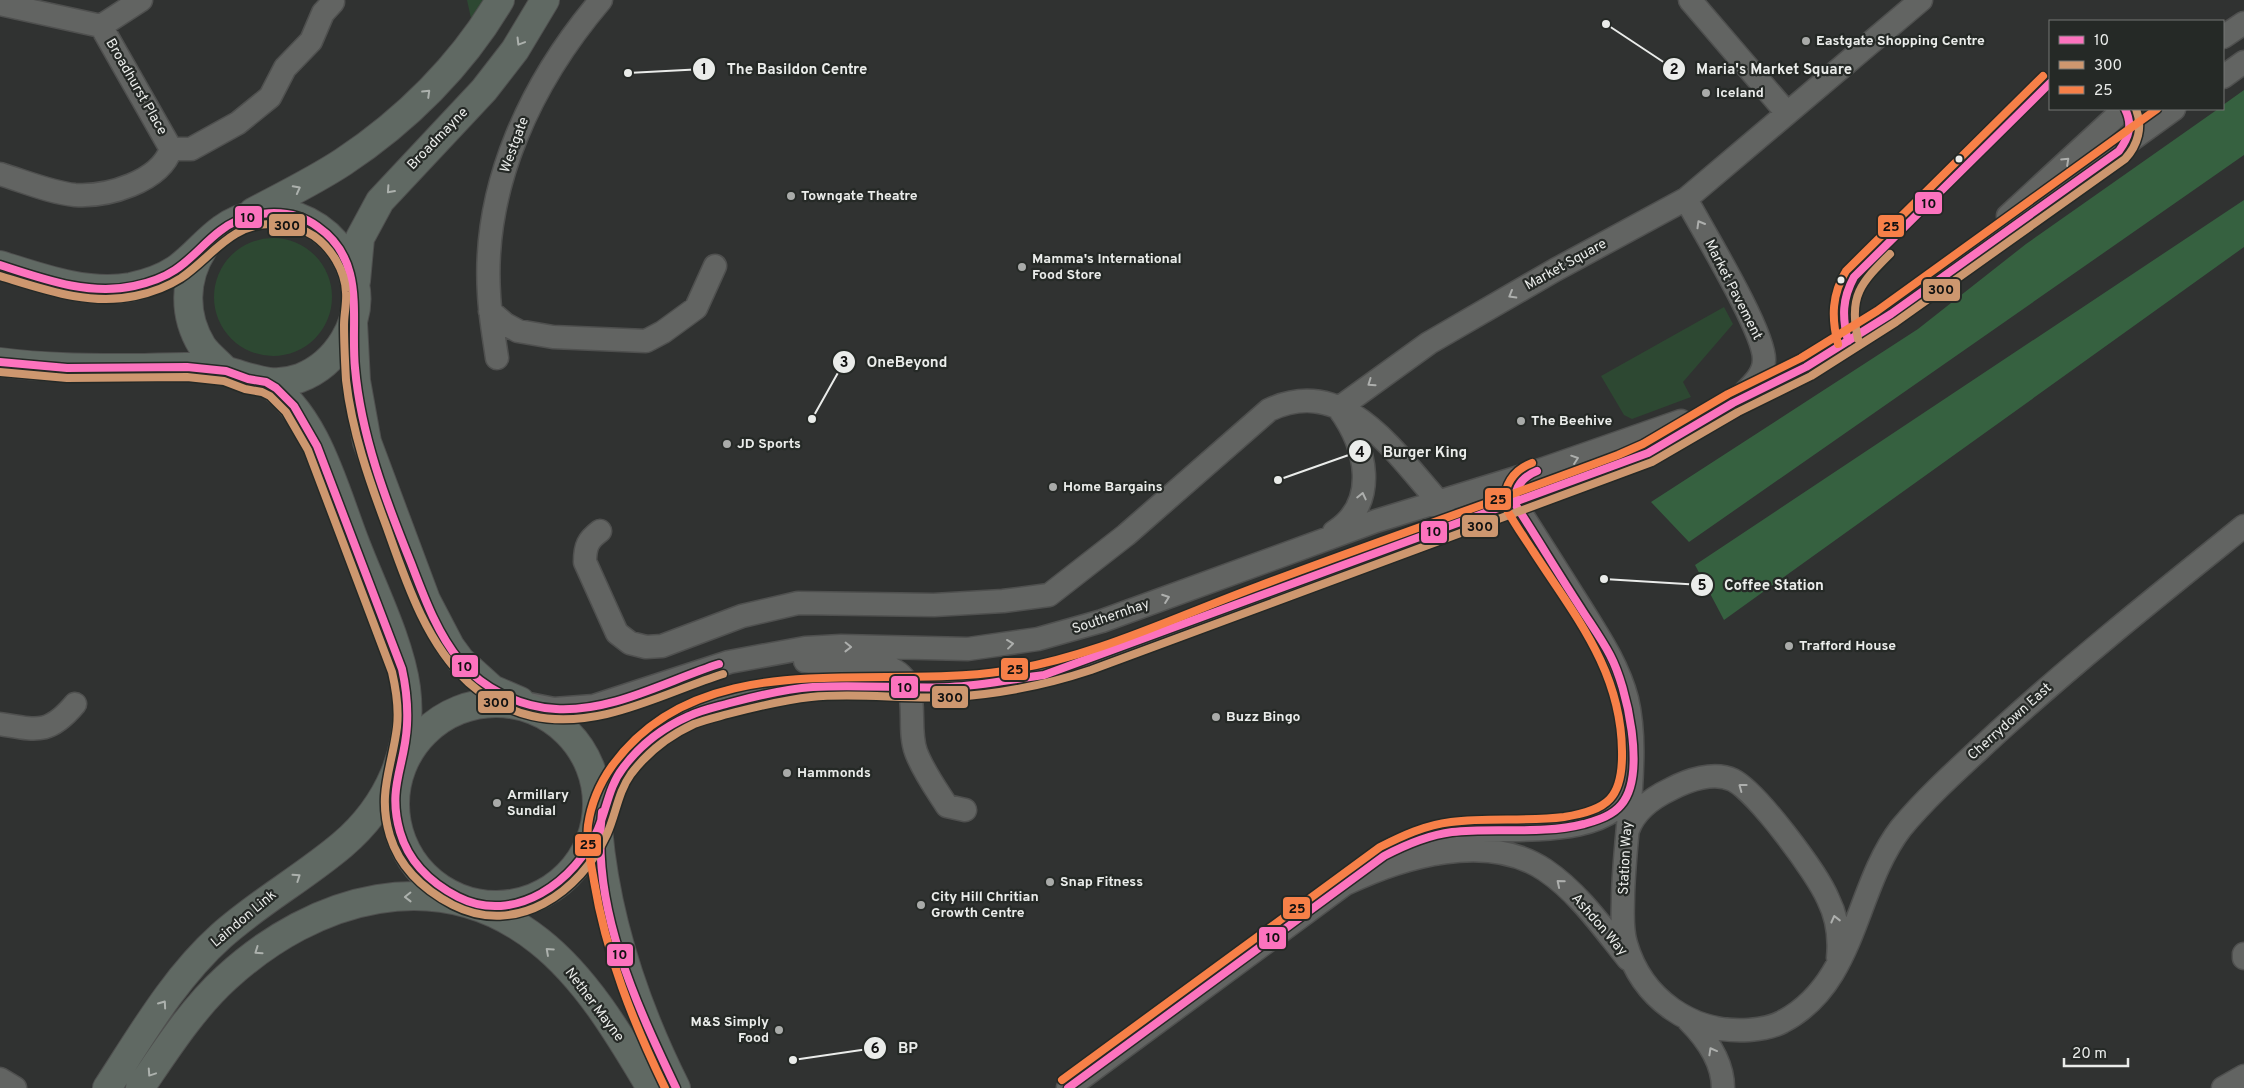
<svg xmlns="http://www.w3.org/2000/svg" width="2244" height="1088" viewBox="0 0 2244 1088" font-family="Overpass,sans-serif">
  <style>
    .green { fill: #2d4832 }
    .forest { fill: #366140 }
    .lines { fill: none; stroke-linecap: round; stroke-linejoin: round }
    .minor-casing { stroke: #4f504f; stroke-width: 25 }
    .major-casing { stroke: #4f504f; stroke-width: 30 }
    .minor { stroke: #626462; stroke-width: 22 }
    .major { stroke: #606963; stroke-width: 28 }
    .bus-1-casing { stroke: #252926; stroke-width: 11 }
    .bus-2-casing { stroke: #252926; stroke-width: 11 }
    .bus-3-casing { stroke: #252926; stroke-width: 11 }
    .bus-1 { stroke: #fc73be; stroke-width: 8 }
    .bus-2 { stroke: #cd976f; stroke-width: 8 }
    .bus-3 { stroke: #f78048; stroke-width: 8 }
    .oneway { stroke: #acb1ad }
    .oneway2 { stroke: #adafad }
    .poi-dot { fill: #a9aba9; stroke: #252926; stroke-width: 2 }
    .bus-dot { fill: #eaecea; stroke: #252926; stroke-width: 2 }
    .labels { text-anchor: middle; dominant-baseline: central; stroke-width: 4.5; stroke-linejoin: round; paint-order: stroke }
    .poi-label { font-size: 14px; font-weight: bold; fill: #eaecea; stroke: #252926; text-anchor: start }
    .street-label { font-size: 14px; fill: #eaecea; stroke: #252926 }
    .leader { fill: none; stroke: #eaecea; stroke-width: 2 }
    .callout-dot { fill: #eaecea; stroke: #252926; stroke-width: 2 }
    .mark-label { font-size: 15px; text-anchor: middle; font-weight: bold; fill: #111 }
    .callout-label { font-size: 15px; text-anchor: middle; font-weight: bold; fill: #eaecea; stroke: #252926; stroke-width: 4.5; stroke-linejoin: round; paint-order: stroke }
    .line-badge { stroke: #252926; stroke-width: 2 }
    .pale-badge-label { font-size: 14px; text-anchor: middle; font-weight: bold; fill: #111 }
  </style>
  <rect width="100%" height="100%" fill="#303231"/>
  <path class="green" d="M467,0H490L473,27Z
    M214 297a59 59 0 1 1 118 0a59 59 0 1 1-118 0Z
    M1724,307L1733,324L1683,382L1691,397L1632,419L1624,415L1601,376Z"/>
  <path class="forest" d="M2244,90V155L1689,542L1651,502L1918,329L2026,244L2218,109H2223V105Z
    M2244,200V247L1724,620L1695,565Z"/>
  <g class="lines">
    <defs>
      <path id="minor" d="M1690,0L1787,113
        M0,4L101,26L171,149
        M101,26L141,0
        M2223,37L2244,23
        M2223,77L2244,62
        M0,174C23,181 52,193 75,195C107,197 160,182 171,149H191L238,123L270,97L285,68L311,41L323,13L333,2
        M1686,199C1702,229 1765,332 1764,360C1764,375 1751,386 1742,395
        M2008,216L2124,109
        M490,311L505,324L518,331L553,337L646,341L663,332L696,308L715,266
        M497,358C494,337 490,316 489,294C482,185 532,81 601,0
        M1339,408L1429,343L1555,270L1686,199L1921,0
        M1504,495L1515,504C1537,538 1559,573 1581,608C1599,637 1618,665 1627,699C1632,720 1633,744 1632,767C1631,810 1624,853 1623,896C1623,911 1621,928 1626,944C1642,999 1692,1034 1749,1030C1760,1029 1773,1027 1782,1022C1857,983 1854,889 1901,828C1930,793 1965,763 1998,732C2077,660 2161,593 2244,526
        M600,531C588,540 585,546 585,562L617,633L630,643L646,647L662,646L742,616L798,603L934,605L1003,601L1049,595L1126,535L1269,410C1345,374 1394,452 1439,502L1444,513
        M1334,532C1380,503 1366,446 1339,409
        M805,661L887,667C925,680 905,722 916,752C923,771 936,789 947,806L965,810
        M529,704L554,709L594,706L729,662L805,648L841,646L968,649L1038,639L1102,621L1376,521L1529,474L1681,421
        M0,724C37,730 49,735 75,704
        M598,829L611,788L622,769L638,750L670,725L715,706L784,690L812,687H952L1044,675L1143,641L1648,453L1733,403L1806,367L1883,319L2174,109
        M1628,830C1635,810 1652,798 1671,789C1688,780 1714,771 1733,780C1757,792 1817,873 1828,899C1837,917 1840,938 1838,958
        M1389,853C1408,843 1428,836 1450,832C1497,825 1612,844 1630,788
        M2244,954V958
        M1688,1020C1706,1038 1723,1062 1723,1088
        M0,1079L15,1088
        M1068,1088L1345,884C1402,857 1487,831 1545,870C1579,893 1603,928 1628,959
        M2223,1088L2244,1076"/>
      <path id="major" d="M253,212C283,196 314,181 343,162C405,121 462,65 500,0
        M203,249C184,279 183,315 202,346C208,355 219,363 226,371
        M0,265C41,278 88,295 131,287C145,284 163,278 175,270C192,259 205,241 222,229C242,214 274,208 298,217C328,228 349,253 355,284C363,323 336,364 300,378C272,388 253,378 227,371C197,364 164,368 134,368C89,368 45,368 0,362
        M356,281L360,238L380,201L484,90L515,50L545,0
        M353,323L356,381L367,442L426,600L450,646L461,661L492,689L520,701
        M395 804a101 101 0 1 1 202 0a101 101 0 1 1-202 0Z
        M598,829C606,921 635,1006 676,1088
        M107,1088C141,1036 174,978 221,936C259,902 303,878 342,845C388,806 414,749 406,688C400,643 373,589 356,545C335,492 317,414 266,382
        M140,1088C166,1050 192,1009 226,978C314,897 438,861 539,941C587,979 620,1036 651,1088"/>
    </defs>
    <use href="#minor" class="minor-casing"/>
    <use href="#major" class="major-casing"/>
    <use href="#minor" class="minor"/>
    <use href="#major" class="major"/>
    <defs>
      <path id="bus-1" d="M0,265C43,279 89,296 134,286C148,283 163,278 175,270C192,259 204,243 220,231C247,210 290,206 318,227C367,261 350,318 355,368C361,436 386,501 411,563C424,597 437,633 460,661C483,689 520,707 556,709C613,712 666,681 719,664
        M1848,341C1842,317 1842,299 1854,277L2050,83
        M0,362L67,368L187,367L226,371L248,379L266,382L276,388L294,406L317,446L402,669C406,687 408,706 407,725C405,767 387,787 400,832C409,863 431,883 458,897C515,926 576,881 598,829C607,808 609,786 623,768C640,745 664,727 689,716C701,710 716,707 730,703C756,696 785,689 813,687C859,684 905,689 950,687C981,686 1013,679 1044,675L1648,453L1733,403L1806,367L1891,314L2119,151C2129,137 2133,125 2125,109
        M602,812C591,907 636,1004 676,1088
        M1068,1088L1384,856C1405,845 1428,835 1452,832C1495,827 1541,835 1584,824C1597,820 1612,816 1621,805C1647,775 1627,687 1610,655C1601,638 1590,623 1580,607C1558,573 1537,538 1515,504C1514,488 1522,477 1537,471"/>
      <path id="bus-2" d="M0,276C43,289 89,306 135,296C150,293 167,287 181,278C212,257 231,223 273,224C287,224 302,228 314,236C331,248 345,270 346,292C347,303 344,314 344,325C344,343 345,362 346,380C352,432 369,480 387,528C406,582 426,643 469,683C486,698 509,711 532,716C598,731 663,693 723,674
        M1858,339C1848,296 1861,283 1890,254
        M0,372L67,378L187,377L224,381L245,389L262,392L270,396L286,412L308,450L392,672C396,689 399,709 397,727C392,768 377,793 390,836C400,868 424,890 453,905C516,937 580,893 607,834C616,814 618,792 631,774C647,753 670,735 694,724C704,720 717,717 728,714C755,707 783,700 811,697C858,692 906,700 953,697C1000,694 1046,685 1091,670L1652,462L1738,412L1811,376L1896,322L2125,159C2138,145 2143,127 2136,109"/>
      <path id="bus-3" d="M1838,344C1831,317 1832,294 1846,271L2043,76
        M1062,1080L1380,847C1402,836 1425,825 1451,822C1488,817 1526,822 1564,817C1608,810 1623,798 1622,751C1621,670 1575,616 1533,551C1524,537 1513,522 1505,506C1503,486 1513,470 1532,463
        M665,1088C633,1022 606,954 594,881C591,863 586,843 588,825C591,804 600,783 612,766C701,642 876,691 1004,671C1092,658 1175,617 1259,586C1378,541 1499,500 1618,455L1643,444L1728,394L1801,358L1877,311L2157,109"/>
    </defs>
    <use href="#bus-1" class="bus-1-casing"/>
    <use href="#bus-2" class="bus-2-casing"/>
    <use href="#bus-3" class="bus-3-casing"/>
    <use href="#bus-1" class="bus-1"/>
    <use href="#bus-2" class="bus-2"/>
    <use href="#bus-3" class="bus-3"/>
  </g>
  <defs><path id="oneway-chevron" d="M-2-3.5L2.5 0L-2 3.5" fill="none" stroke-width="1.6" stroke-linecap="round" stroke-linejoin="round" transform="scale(1.25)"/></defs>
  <g class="oneway">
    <use href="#oneway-chevron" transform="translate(520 42) rotate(121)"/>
    <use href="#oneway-chevron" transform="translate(427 93) rotate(-44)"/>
    <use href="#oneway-chevron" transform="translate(297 189) rotate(-28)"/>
    <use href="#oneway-chevron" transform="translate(390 190) rotate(132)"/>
    <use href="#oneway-chevron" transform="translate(297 877) rotate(-34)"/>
    <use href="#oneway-chevron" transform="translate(408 897) rotate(179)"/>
    <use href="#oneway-chevron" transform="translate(258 951) rotate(145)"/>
    <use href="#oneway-chevron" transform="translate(549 951) rotate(-138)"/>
    <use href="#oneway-chevron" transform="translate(163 1004) rotate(-55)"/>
    <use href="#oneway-chevron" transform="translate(151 1073) rotate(124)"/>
  </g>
  <g class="oneway2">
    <use href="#oneway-chevron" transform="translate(2066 161) rotate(-43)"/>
    <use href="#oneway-chevron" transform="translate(1700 224) rotate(-120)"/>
    <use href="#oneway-chevron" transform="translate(1512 295) rotate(150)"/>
    <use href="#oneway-chevron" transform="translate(1371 383) rotate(145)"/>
    <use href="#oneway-chevron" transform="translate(1575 459) rotate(-19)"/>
    <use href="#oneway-chevron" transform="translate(1362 496) rotate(-77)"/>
    <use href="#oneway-chevron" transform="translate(1166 598) rotate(-20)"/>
    <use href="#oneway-chevron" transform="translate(1010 644) rotate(-7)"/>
    <use href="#oneway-chevron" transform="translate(848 647) rotate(1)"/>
    <use href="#oneway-chevron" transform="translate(1742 787) rotate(-143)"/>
    <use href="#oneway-chevron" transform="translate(1560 883) rotate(-140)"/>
    <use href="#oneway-chevron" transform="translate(1835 919) rotate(-104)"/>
    <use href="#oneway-chevron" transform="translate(1712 1051) rotate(-119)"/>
  </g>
  <g class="poi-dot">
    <circle cx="1806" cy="41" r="5"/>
    <circle cx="1706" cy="93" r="5"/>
    <circle cx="791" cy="196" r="5"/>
    <circle cx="1022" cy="267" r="5"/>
    <circle cx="1521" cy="421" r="5"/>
    <circle cx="727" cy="444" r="5"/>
    <circle cx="1053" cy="487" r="5"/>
    <circle cx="1789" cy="646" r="5"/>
    <circle cx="1216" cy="717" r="5"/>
    <circle cx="787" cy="773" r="5"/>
    <circle cx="497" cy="803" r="5"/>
    <circle cx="1050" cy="882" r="5"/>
    <circle cx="921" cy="905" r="5"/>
    <circle cx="779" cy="1030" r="5"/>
  </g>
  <g class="bus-dot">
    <circle cx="1959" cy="159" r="4.5"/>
    <circle cx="1841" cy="280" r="4.5"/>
  </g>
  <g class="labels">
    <g class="poi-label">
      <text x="1816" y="41">Eastgate Shopping Centre</text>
      <text x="1716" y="93">Iceland</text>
      <text x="801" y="196">Towngate Theatre</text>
      <text x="1032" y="259">Mamma's International<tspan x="1032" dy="16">Food Store</tspan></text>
      <text x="1531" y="421">The Beehive</text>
      <text x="737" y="444">JD Sports</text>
      <text x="1063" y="487">Home Bargains</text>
      <text x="1799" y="646">Trafford House</text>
      <text x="1226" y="717">Buzz Bingo</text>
      <text x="797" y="773">Hammonds</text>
      <text x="507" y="795">Armillary<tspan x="507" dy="16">Sundial</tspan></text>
      <text x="1060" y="882">Snap Fitness</text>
      <text x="931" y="897">City Hill Chritian<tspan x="931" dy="16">Growth Centre</tspan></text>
      <text x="769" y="1022" text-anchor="end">M&amp;S Simply<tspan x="769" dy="16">Food</tspan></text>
    </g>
    <g class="street-label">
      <text transform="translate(136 87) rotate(60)">Broadhurst Place</text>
      <text transform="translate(438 139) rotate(-46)">Broadmayne</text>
      <text transform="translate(515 145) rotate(-70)">Westgate</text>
      <text transform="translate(1566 265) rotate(-29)">Market Square</text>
      <text transform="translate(1733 290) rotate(63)">Market Pavement</text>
      <text transform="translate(1111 617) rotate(-19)">Southernhay</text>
      <text transform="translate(2010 722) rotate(-42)">Cherrydown East</text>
      <text transform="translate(1626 858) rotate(-87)">Station Way</text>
      <text transform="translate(244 919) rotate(-40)">Laindon Link</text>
      <text transform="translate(1599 925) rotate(49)">Ashdon Way</text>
      <text transform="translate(594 1005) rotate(53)">Nether Mayne</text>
    </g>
  </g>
  <path class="leader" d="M628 73L704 69M1606 24L1674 69M812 419L844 362M1278 480L1360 451M1604 579L1702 585M793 1060L875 1048"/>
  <g class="callout-dot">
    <circle cx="628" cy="73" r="5"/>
    <circle cx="1606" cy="24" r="5"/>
    <circle cx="812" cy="419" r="5"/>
    <circle cx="1278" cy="480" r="5"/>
    <circle cx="1604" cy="579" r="5"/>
    <circle cx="793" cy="1060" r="5"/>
    <circle cx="704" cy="69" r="12"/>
    <circle cx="1674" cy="69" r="12"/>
    <circle cx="844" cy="362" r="12"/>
    <circle cx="1360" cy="451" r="12"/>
    <circle cx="1702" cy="585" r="12"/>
    <circle cx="875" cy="1048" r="12"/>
  </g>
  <g class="mark-label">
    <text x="704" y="74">1</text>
    <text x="1674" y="74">2</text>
    <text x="844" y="367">3</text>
    <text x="1360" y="457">4</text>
    <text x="1702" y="590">5</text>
    <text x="875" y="1053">6</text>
  </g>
  <g class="callout-label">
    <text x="797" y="74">The Basildon Centre</text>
    <text x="1774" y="74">Maria's Market Square</text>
    <text x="907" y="367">OneBeyond</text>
    <text x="1425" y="457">Burger King</text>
    <text x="1774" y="590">Coffee Station</text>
    <text x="908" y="1053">BP</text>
  </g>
  <g class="line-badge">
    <rect x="1914" y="191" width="29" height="24" rx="5" fill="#fc73be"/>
    <rect x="234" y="205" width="29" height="24" rx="5" fill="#fc73be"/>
    <rect x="268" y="213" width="38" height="24" rx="5" fill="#cd976f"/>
    <rect x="1877" y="214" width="28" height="24" rx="5" fill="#f78048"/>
    <rect x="1922" y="278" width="39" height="24" rx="5" fill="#cd976f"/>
    <rect x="1484" y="487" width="28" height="24" rx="5" fill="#f78048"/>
    <rect x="1461" y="514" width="38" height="24" rx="5" fill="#cd976f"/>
    <rect x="1420" y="520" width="28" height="24" rx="5" fill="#fc73be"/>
    <rect x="451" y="654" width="28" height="24" rx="5" fill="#fc73be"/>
    <rect x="1000" y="657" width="29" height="24" rx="5" fill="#f78048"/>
    <rect x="890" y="675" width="29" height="24" rx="5" fill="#fc73be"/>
    <rect x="931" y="685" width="38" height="24" rx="5" fill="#cd976f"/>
    <rect x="477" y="690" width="38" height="24" rx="5" fill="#cd976f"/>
    <rect x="574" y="833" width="28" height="24" rx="5" fill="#f78048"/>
    <rect x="1282" y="896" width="29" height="24" rx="5" fill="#f78048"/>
    <rect x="1258" y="926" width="29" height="24" rx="5" fill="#fc73be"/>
    <rect x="606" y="943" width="28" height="24" rx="5" fill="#fc73be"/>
  </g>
  <g class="pale-badge-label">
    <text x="1929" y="208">10</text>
    <text x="248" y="222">10</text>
    <text x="287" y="230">300</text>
    <text x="1891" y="231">25</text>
    <text x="1941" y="294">300</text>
    <text x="1498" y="504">25</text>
    <text x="1480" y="531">300</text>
    <text x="1434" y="536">10</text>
    <text x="465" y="671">10</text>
    <text x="1015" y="674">25</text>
    <text x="905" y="692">10</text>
    <text x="950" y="702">300</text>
    <text x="496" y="707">300</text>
    <text x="588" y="849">25</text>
    <text x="1297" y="913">25</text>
    <text x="1273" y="942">10</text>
    <text x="620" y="959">10</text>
  </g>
  <rect x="2049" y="20" width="175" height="90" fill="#252926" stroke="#747774"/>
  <rect x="2059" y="36" width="25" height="8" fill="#fc73be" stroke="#747774"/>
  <text x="2094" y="45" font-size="15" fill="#eaecea">10</text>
  <rect x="2059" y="61" width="25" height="8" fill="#cd976f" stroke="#747774"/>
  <text x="2094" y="70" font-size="15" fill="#eaecea">300</text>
  <rect x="2059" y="86" width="25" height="8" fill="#f78048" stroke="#747774"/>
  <text x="2094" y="95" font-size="15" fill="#eaecea">25</text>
  <path d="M2064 1058v8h64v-8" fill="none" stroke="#eaecea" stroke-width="2.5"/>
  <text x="2072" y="1058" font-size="15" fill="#eaecea" stroke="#252926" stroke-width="4" paint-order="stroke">20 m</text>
</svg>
